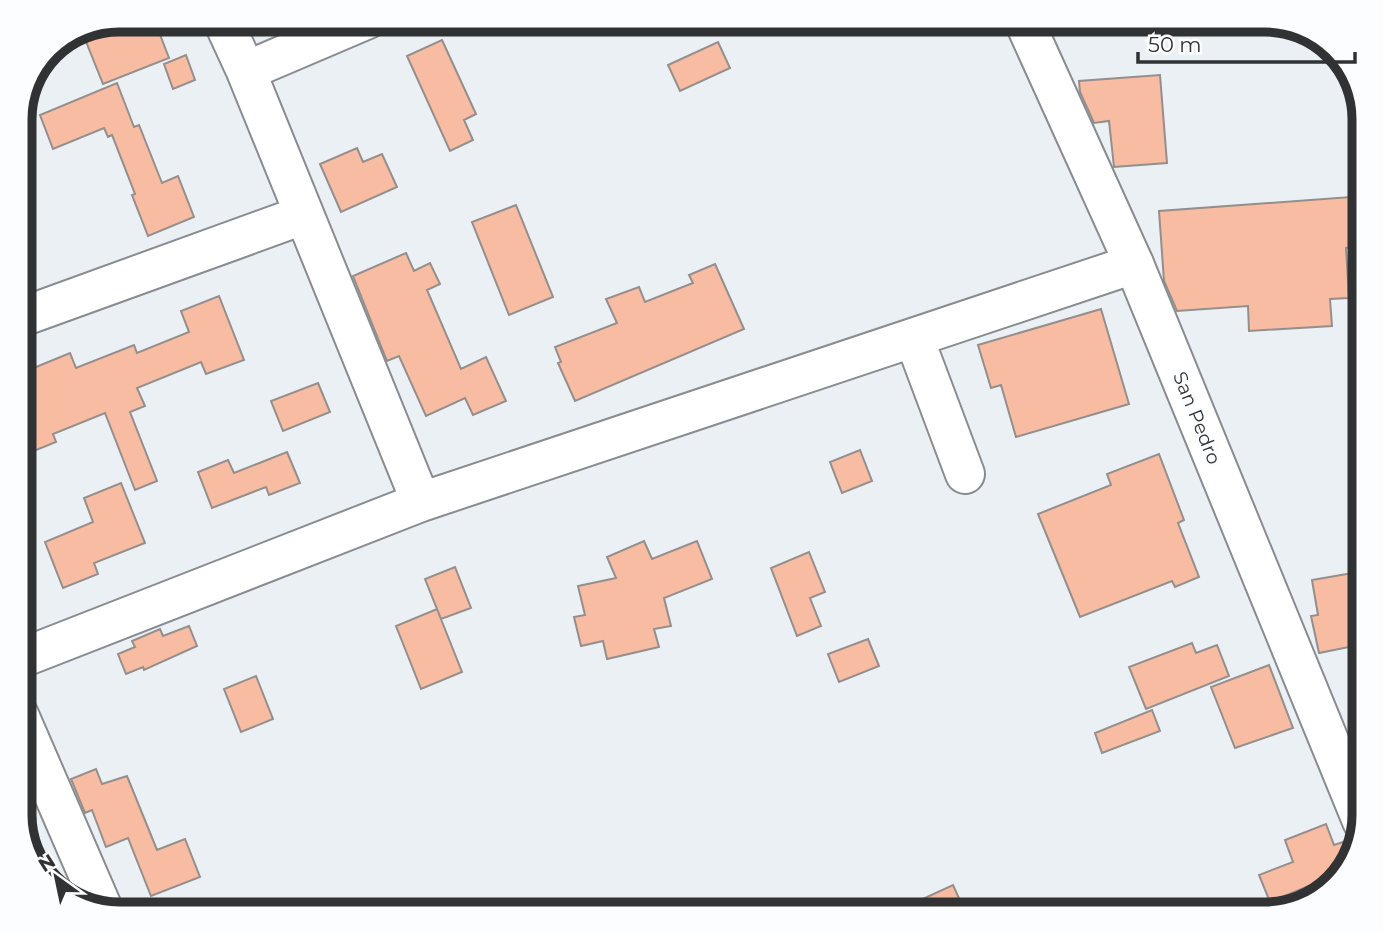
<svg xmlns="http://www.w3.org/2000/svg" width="1383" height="933" viewBox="0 0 1383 933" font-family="Montserrat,sans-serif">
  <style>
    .building { fill: #f8bca2; stroke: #948e8c; stroke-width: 2 }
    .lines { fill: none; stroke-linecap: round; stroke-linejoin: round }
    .minor-casing { stroke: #888c91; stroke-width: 42 }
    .major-casing { stroke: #888c91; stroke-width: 42 }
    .minor { stroke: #fff; stroke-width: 38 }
    .major { stroke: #fff; stroke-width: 38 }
    .labels { text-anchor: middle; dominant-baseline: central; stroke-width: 7; stroke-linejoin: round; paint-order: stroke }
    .street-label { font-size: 19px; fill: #303234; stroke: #fbfdff }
    .rim { fill: none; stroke: #303234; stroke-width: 9 }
  </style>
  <rect width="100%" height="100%" fill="#ebf0f5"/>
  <path class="building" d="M118,19H154L169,58L103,84L83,34Z
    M442,40L476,114L464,120L473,140L450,151L407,56Z
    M718,42L730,68L680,91L668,65Z
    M186,55L195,80L173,89L164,64Z
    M1160,75L1167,163L1114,167L1109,121L1094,123L1080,92L1079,81Z
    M117,83L134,127L139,125L162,183L178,176L194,217L148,236L132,195L135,194L112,135L108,137L104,128L53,149L40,115Z
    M357,148L363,162L382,154L397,187L341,212L320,164Z
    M1364,196V246L1346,248L1349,298L1330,299L1332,326L1249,331L1248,306L1177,311L1164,281L1159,211Z
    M516,205L553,297L509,315L472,222Z
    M406,253L414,271L430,263L440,284L427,290L461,369L486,357L506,401L473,415L465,398L426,416L399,356L387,361L353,276Z
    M715,264L744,329L575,401L558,363L561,362L555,347L617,323L606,299L639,287L645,302L693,283L689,275Z
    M219,296L244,360L206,374L201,362L137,388L145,406L130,412L157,481L135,490L105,413L53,434L56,442L19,457V374L70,353L76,368L134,345L137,353L189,332L181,311Z
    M1101,309L1129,404L1016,437L1001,385L991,388L978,345Z
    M318,383L330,412L283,431L271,401Z
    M860,450L872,481L842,493L830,462Z
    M287,452L300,483L269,495L266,487L212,508L198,472L228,460L234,473Z
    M1159,454L1184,520L1178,523L1199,577L1175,587L1172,581L1080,617L1038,514L1111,485L1107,474Z
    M121,483L145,543L94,563L98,574L63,588L45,542L93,522L84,498Z
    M644,541L652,559L697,541L712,579L664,598L671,626L654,629L659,647L607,659L603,641L581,646L574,617L585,615L578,586L616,578L607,557Z
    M809,552L825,592L810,598L821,626L797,636L771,568Z
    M455,567L471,608L441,619L425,579Z
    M1364,571V644L1319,653L1311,616L1318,615L1312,580Z
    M437,609L462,672L421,689L396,626Z
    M189,626L197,646L144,670L143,667L126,674L118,654L135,647L132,641L160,629L163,636Z
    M868,639L879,666L839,682L828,654Z
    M1192,643L1196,653L1217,645L1229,676L1146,709L1129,667Z
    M1269,665L1293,728L1235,748L1211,687Z
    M256,676L273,719L241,732L224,689Z
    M1152,710L1160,731L1102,753L1095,733Z
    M96,769L102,784L127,776L157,850L185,839L200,877L151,896L128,838L106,847L92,810L85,813L71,779Z
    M1326,824L1334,845L1343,842L1350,859L1347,870L1270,902L1259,875L1293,862L1285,840Z
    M953,885L966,914H890Z"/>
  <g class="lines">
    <defs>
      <path id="minor" d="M222,19L246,71L421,502
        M246,71L368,19
        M19,318L303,215
        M914,338L965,474
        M19,659L421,502L1134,264
        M19,715L103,909"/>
      <path id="major" d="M1023,19L1134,264L1362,821"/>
    </defs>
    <use href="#minor" class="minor-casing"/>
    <use href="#major" class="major-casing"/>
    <use href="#minor" class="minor"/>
    <use href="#major" class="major"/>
  </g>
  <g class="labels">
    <g class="street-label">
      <text transform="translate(1197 418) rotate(68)">San Pedro</text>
    </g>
  </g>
  <path d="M0 0H1383V933H0ZM119 32H1265A87 87 0 0 1 1352 119V815A87 87 0 0 1 1265 902H119A87 87 0 0 1 32 815V119A87 87 0 0 1 119 32Z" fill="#fbfdff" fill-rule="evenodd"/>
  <path class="rim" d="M119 32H1265A87 87 0 0 1 1352 119V815A87 87 0 0 1 1265 902H119A87 87 0 0 1 32 815V119A87 87 0 0 1 119 32Z"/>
  <g transform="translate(56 877) rotate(327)" stroke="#fbfdff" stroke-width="5" paint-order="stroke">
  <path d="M0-5L12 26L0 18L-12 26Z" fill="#303234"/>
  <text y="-10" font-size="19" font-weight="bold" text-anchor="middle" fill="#303234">N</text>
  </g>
  <path d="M1138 52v10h217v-10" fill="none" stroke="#303234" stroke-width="3.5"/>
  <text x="1148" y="52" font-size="21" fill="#303234" stroke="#fbfdff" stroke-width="5" paint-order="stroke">50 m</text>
</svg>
